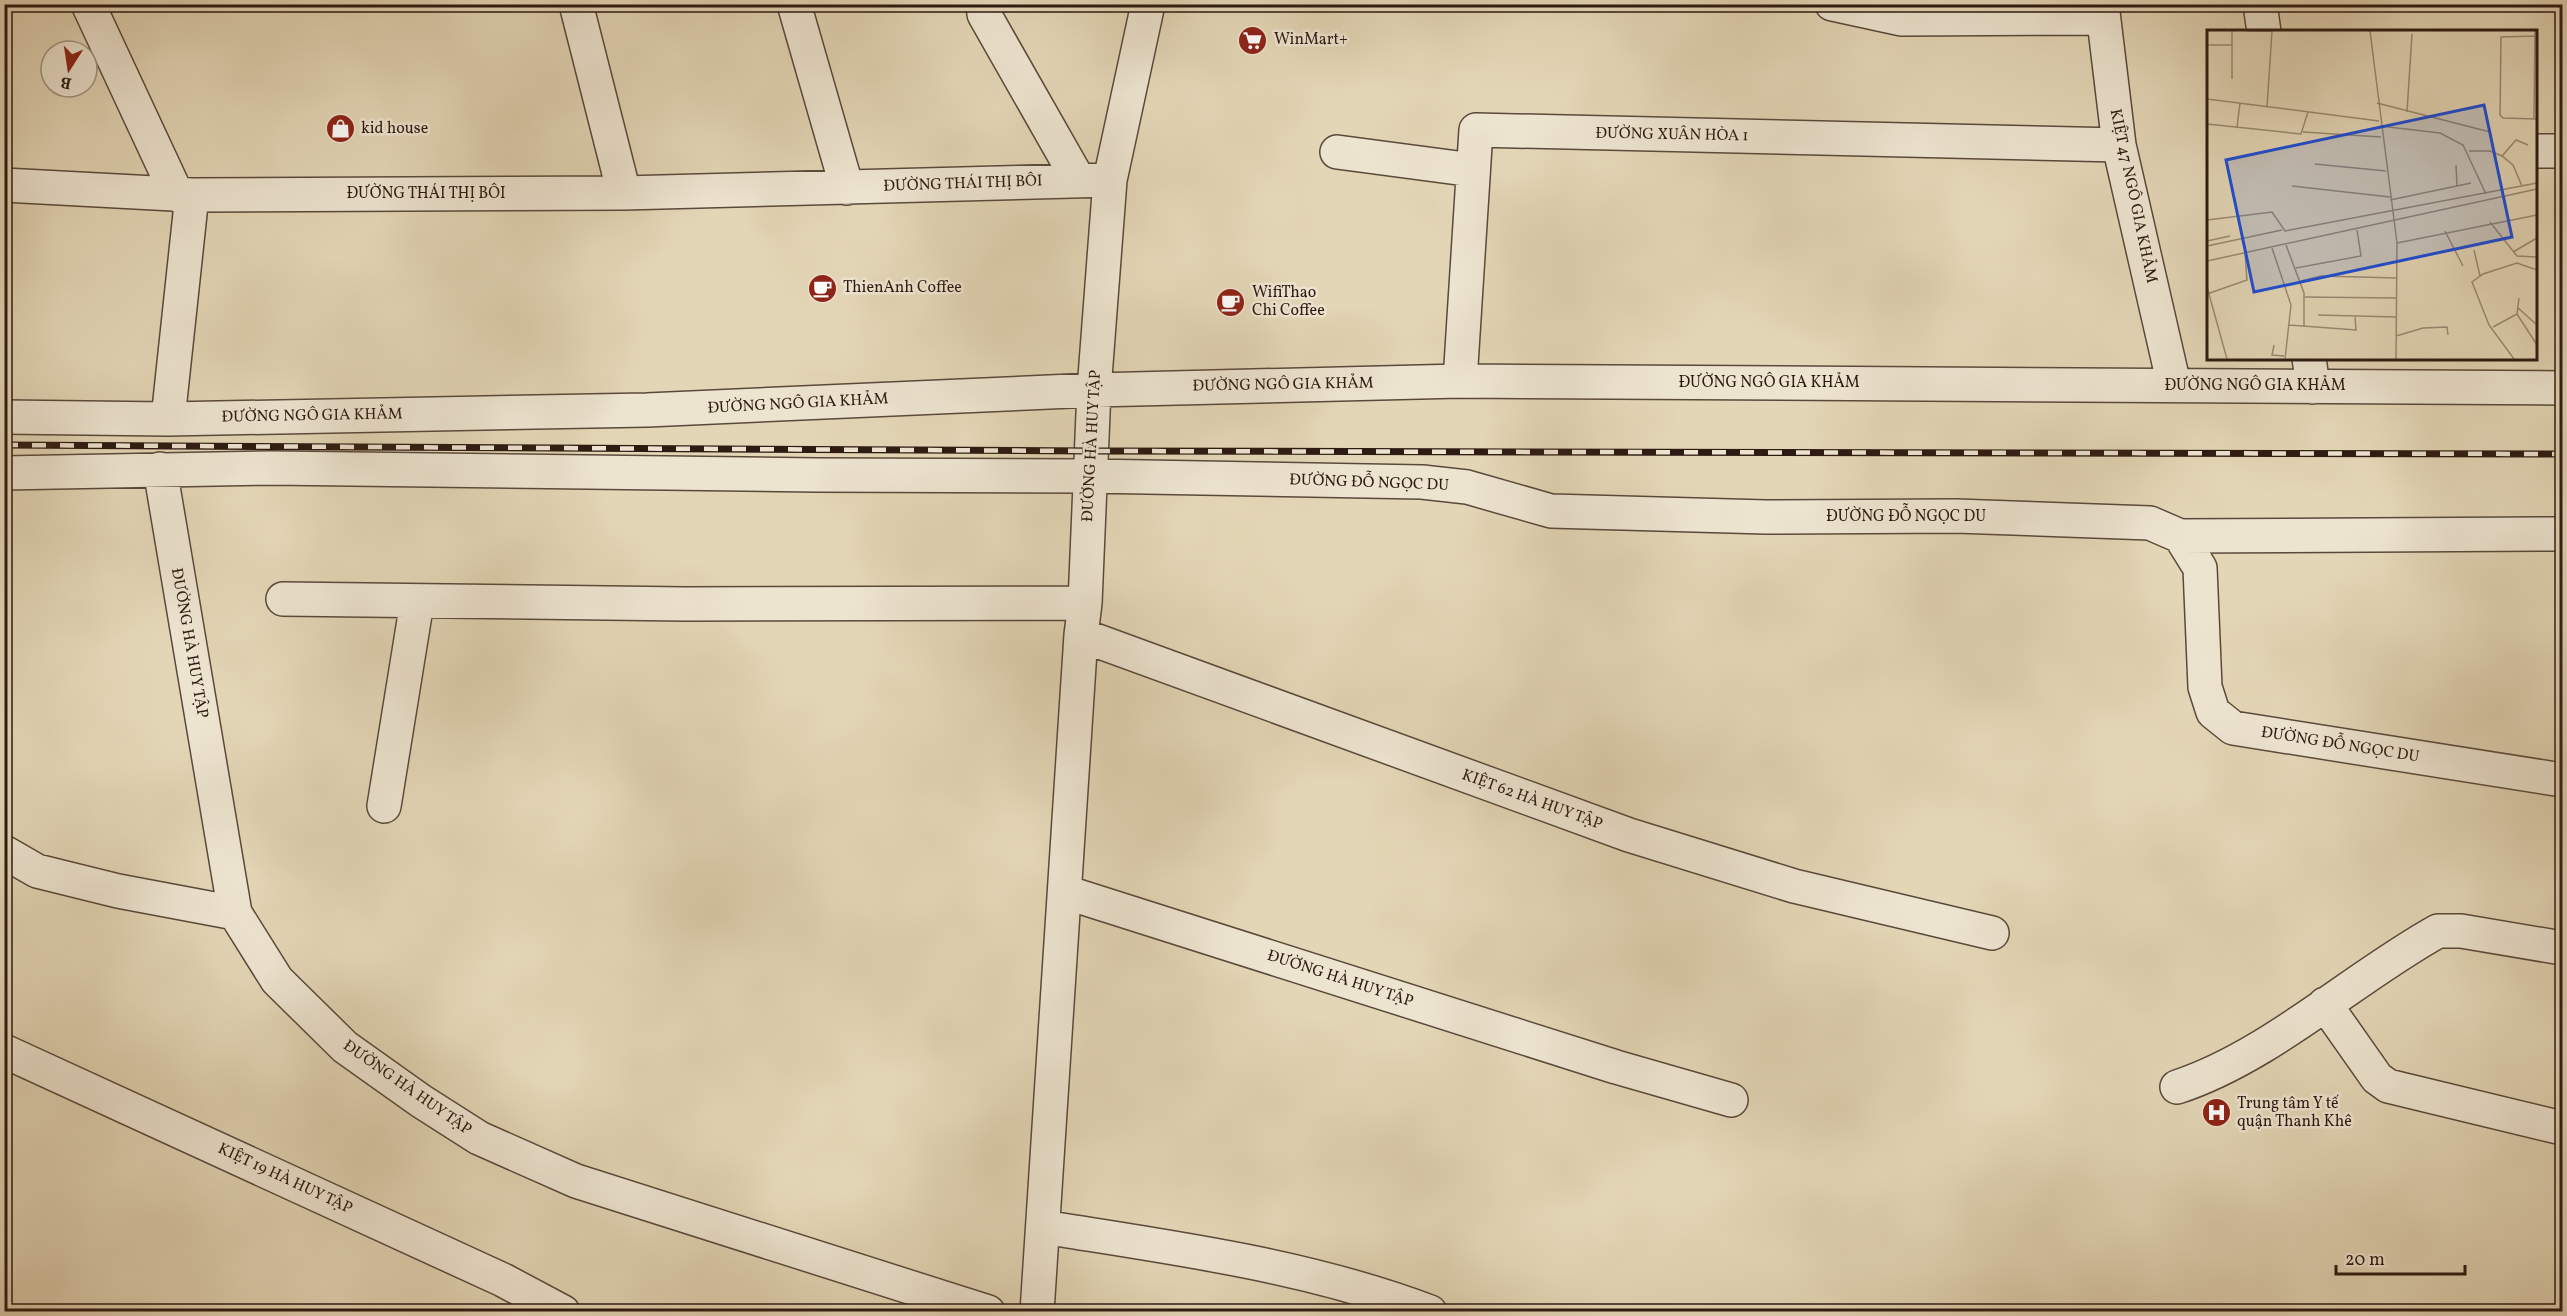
<svg xmlns="http://www.w3.org/2000/svg" width="2567" height="1316" viewBox="0 0 2567 1316" font-family="Vollkorn,serif">
  <style>
    .lines { fill: none; stroke-linecap: round; stroke-linejoin: round }
    .minor-casing { stroke: #5a493b; stroke-width: 36 }
    .minor { stroke: #ede4d0; stroke-width: 33 }
    .rail-casing { stroke: #2d1a12; stroke-width: 7 }
    .rail { stroke: #ede4d0; stroke-width: 4.5; stroke-dasharray: 14; stroke-linecap: butt }
    .labels { text-anchor: middle; dominant-baseline: central; stroke-width: 5; stroke-linejoin: round; paint-order: stroke }
    .poi-label { font-size: 16px; fill: #2d1a12; stroke: #ede4d0; text-anchor: start }
    .street-label { font-size: 16px; fill: #2d1a12; stroke: #ede4d0 }
    .inset-road { fill: none; stroke: #9a8b74; stroke-width: 1.5 }
    .view { fill: #1d4ed8; fill-opacity: 0.15; stroke: #1d4ed8; stroke-width: 3 }
    .inset-edge { fill: none; stroke: #2d1a12; stroke-width: 3 }
  </style>
  <rect width="100%" height="100%" fill="#e3d6b6"/>
  <filter id="stains"><feTurbulence type="fractalNoise" baseFrequency=".00333" numOctaves="4"/><feColorMatrix values="0 0 0 0 .2 0 0 0 0 .09 0 0 0 0 .02 0 0 0 .5 -.17"/></filter>
  <radialGradient id="worn" r=".72"><stop offset=".6" stop-color="#630" stop-opacity="0"/><stop offset="1" stop-color="#630" stop-opacity=".3"/></radialGradient>
  <g class="lines">
    <defs>
      <path id="minor" d="M88,4L177,195
        M576,4L624,193
        M794,4L847,188
        M983,4L984,14L1079,181
        M1832,4L1901,19L2103,18
        M2102,4L2119,145L2174,385
        M2260,4L2264,32
        M2536,151H2562
        M1337,152L1473,170
        M4,185L192,195L624,193L1110,180
        M2309,358L2313,387
        M1460,381L1476,130L2119,145
        M4,417L168,419L647,410L1094,390L1460,381L2562,388
        M168,419L192,195
        M160,469L235,913L277,980L345,1047L421,1101L479,1138L576,1181L988,1312
        M4,473L272,468L818,475L1090,476L1422,482L1467,487L1551,511L1766,517L1956,516L2150,523L2180,536L2200,568L2205,687L2213,712L2233,728L2562,780
        M2180,536L2562,534
        M283,599L685,604L1085,603
        M1081,635L1629,835L1794,886L1992,933
        M384,806L417,602
        M4,852L37,871L118,891L235,913
        M1065,892L1616,1067L1731,1100
        M2325,1004L2377,1078L2388,1086L2562,1128
        M4,1051L503,1280L563,1312
        M2177,1087C2269,1057 2353,978 2438,931H2461L2562,948
        M1043,1227C1174,1248 1306,1265 1430,1312
        M1037,1312L1081,635L1085,603L1094,390L1110,180L1148,4"/>
    </defs>
    <use href="#minor" class="minor-casing"/>
    <use href="#minor" class="minor"/>
    <defs>
      <path id="rail" d="M4,445L1091,451L2562,454"/>
    </defs>
    <use href="#rail" class="rail-casing"/>
    <use href="#rail" class="rail"/>
  </g>
  <defs>
    <symbol id="supermarket-disc" viewBox="-11 -11 22 22"><circle r="9.5" fill="#8f2418" stroke="#ede4d0"/><path d="M-6-5.5h2.5l.6 2H6L4.5 2H-2.5L-4.4-4H-6ZM-1.5 3.2a1.3 1.3 0 1 0 .1 0ZM3 3.2a1.3 1.3 0 1 0 .1 0Z" fill="#fff"/></symbol>
    <symbol id="shop-disc" viewBox="-11 -11 22 22"><circle r="9.5" fill="#8f2418" stroke="#ede4d0"/><path d="M-5-2.5h2.3a2.7 3.5 0 0 1 5.4 0H5L5.5 6h-11ZM-1.5-2.5h3a1.5 2.3 0 0 0-3 0Z" fill="#fff"/></symbol>
    <symbol id="cafe-disc" viewBox="-11 -11 22 22"><circle r="9.5" fill="#8f2418" stroke="#ede4d0"/><path d="M-5.5-4.5H6V0H3Q3 3.5 0 3.5H-2.5Q-5.5 3.5-5.5 0ZM3-3.2v2h1.7v-2ZM-6 4.5H4V6H-6Z" fill="#fff"/></symbol>
    <symbol id="hospital-disc" viewBox="-11 -11 22 22"><circle r="9.5" fill="#8f2418" stroke="#ede4d0"/><path d="M-5-5h3v3.5h4V-5h3V5h-3V1.5h-4V5h-3Z" fill="#fff"/></symbol>
  </defs>
  <g fill-rule="evenodd">
    <use href="#supermarket-disc" x="1236" y="24" width="33" height="33"/>
    <use href="#shop-disc" x="324" y="112" width="33" height="33"/>
    <use href="#cafe-disc" x="806" y="272" width="33" height="33"/>
    <use href="#cafe-disc" x="1214" y="286" width="33" height="33"/>
    <use href="#hospital-disc" x="2200" y="1096" width="33" height="33"/>
  </g>
  <g class="labels">
    <g class="poi-label">
      <text x="1274" y="40">WinMart+</text>
      <text x="361" y="129">kid house</text>
      <text x="843" y="288">ThienAnh Coffee</text>
      <text x="1252" y="293">WifiThao<tspan x="1252" dy="18">Chi Coffee</tspan></text>
      <text x="2237" y="1104">Trung tâm Y tế<tspan x="2237" dy="18">quận Thanh Khê</tspan></text>
    </g>
    <g class="street-label">
      <text transform="translate(1672 135) rotate(1)">ĐƯỜNG XUÂN HÒA 1</text>
      <text transform="translate(963 184) rotate(-2)">ĐƯỜNG THÁI THỊ BÔI</text>
      <text x="426" y="194">ĐƯỜNG THÁI THỊ BÔI</text>
      <text transform="translate(2133 196) rotate(78)">KIỆT 47 NGÔ GIA KHẢM</text>
      <text x="1769" y="383">ĐƯỜNG NGÔ GIA KHẢM</text>
      <text transform="translate(1283 385) rotate(-1)">ĐƯỜNG NGÔ GIA KHẢM</text>
      <text x="2255" y="386">ĐƯỜNG NGÔ GIA KHẢM</text>
      <text transform="translate(798 404) rotate(-3)">ĐƯỜNG NGÔ GIA KHẢM</text>
      <text transform="translate(312 416) rotate(-1)">ĐƯỜNG NGÔ GIA KHẢM</text>
      <text transform="translate(1092 446) rotate(-87)">ĐƯỜNG HÀ HUY TẬP</text>
      <text transform="translate(1369 483) rotate(2)">ĐƯỜNG ĐỖ NGỌC DU</text>
      <text x="1906" y="517">ĐƯỜNG ĐỖ NGỌC DU</text>
      <text transform="translate(189 643) rotate(80)">ĐƯỜNG HÀ HUY TẬP</text>
      <text transform="translate(2340 745) rotate(9)">ĐƯỜNG ĐỖ NGỌC DU</text>
      <text transform="translate(1532 800) rotate(20)">KIỆT 62 HÀ HUY TẬP</text>
      <text transform="translate(1340 979) rotate(18)">ĐƯỜNG HÀ HUY TẬP</text>
      <text transform="translate(407 1088) rotate(35)">ĐƯỜNG HÀ HUY TẬP</text>
      <text transform="translate(285 1179) rotate(25)">KIỆT 19 HÀ HUY TẬP</text>
    </g>
  </g>
  <g transform="translate(2207 30)">
    <rect width="330" height="330" fill="#e3d6b6"/>
    <path class="inset-road" d="M25,1V49M40,1H65M163,1L190,213L189,329M328,6L294,7L293,85L296,88L330,89M0,15H25M0,69L172,91M170,73L283,102M60,77L65,1M200,82L205,4M327,88L328,1M0,94L94,104L101,82M173,96L233,103L256,115L279,164M30,97L33,73M96,102L174,107M262,121H283L295,126L306,135L315,156M295,126L309,110L321,115M108,134L179,141M249,135L250,156M85,156L183,167M183,170L264,153M0,190L65,182L78,201L330,153M283,192L310,226L330,227M238,201L256,236M0,211L23,206M190,213L330,185M79,215L97,263V297M0,216L75,200M65,218L84,275L78,329M267,220L273,246M306,222L330,208M0,231L330,159M89,238L154,226L150,200M94,251L114,246L190,248M0,257L20,329M0,264L40,250L38,224M98,267L190,268M312,268L310,284L330,315M311,278L330,295M111,285L190,287M82,295L149,300L148,286M286,297L310,284M189,306L216,298L240,297L241,305M67,315L65,325L77,326M307,329L282,295L265,252L276,244L310,233L330,240"/>
    <path class="view" d="M277,75L305,207L47,262L19,130Z"/>
    <rect width="330" height="330" class="inset-edge"/>
  </g>
  <rect width="2567" height="1316" fill="none" stroke="#e3d6b6" stroke-width="24"/>
  <rect x="6" y="6" width="2555" height="1304" fill="none" stroke="#2d1a12" stroke-width="3"/>
  <rect x="12" y="12" width="2543" height="1292" fill="none" stroke="#2d1a12" stroke-width="1.5"/>
  <g transform="translate(69 69) rotate(192)"><circle r="28" fill="#ede4d0" stroke="#a09384" stroke-width="1.5"/>
  <path d="M0-4.5L10 22L0 15L-10 22Z" fill="#8f2418"/>
  <text y="-9" font-size="16" font-weight="bold" text-anchor="middle" fill="#2d1a12">B</text>
  </g>
  <path d="M2336 1265v9h129v-9" fill="none" stroke="#2d1a12" stroke-width="3"/>
  <text x="2345" y="1265" font-size="18" fill="#2d1a12" stroke="#ede4d0" stroke-width="4.5" paint-order="stroke">20 m</text>
  <rect width="100%" height="100%" filter="url(#stains)"/>
  <rect width="100%" height="100%" fill="url(#worn)"/>
</svg>
